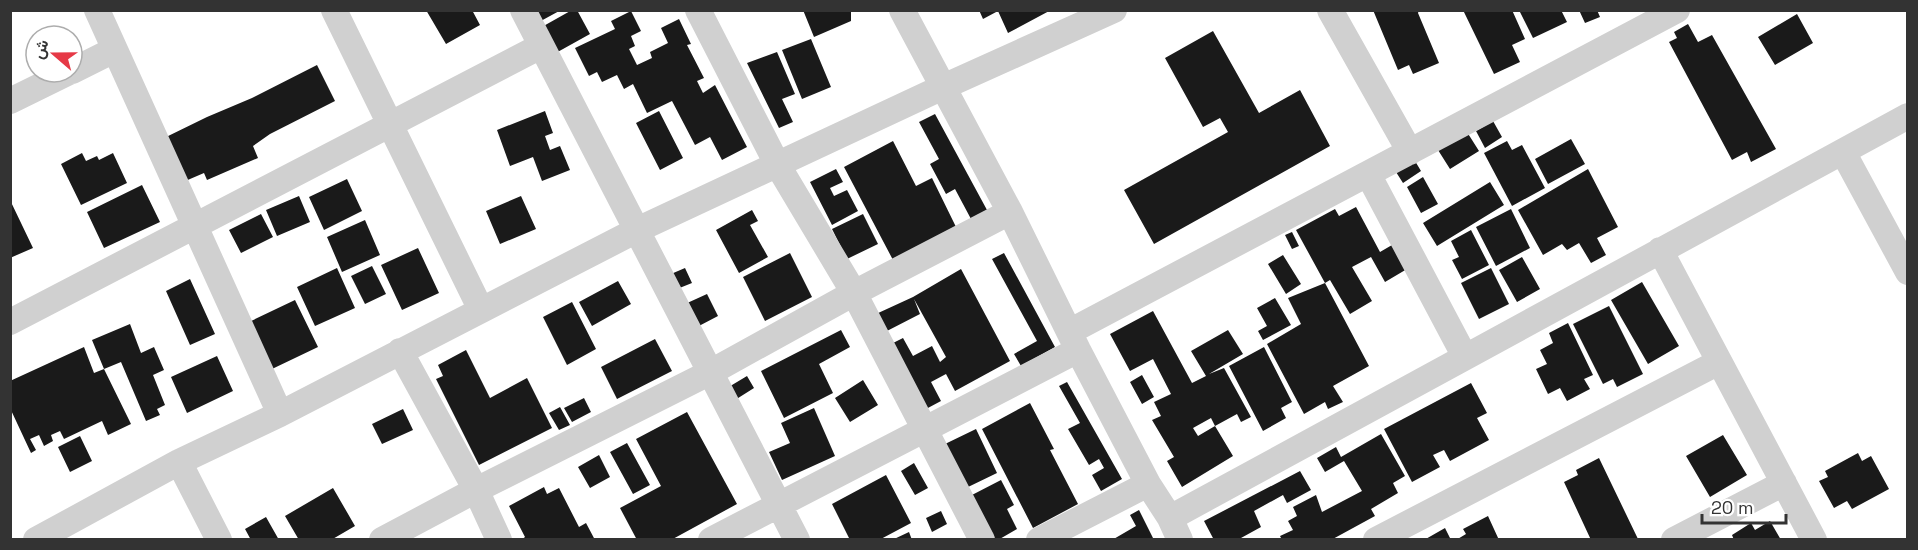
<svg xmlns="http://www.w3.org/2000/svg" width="1918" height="550" viewBox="0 0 1918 550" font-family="'Space Grotesk',Vazirmatn,sans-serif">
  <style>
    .building { fill: #1a1a1a }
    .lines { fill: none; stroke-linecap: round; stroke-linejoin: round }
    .minor { stroke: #d0d0d0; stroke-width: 26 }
  </style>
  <rect width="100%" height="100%" fill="#fff"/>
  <path class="building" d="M426,10H472L480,25L446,44Z
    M533,10H561L539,22Z
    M572,10H577L590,34L554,54L540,28Z
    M803,10H851V21L814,37Z
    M979,10H1051L1008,33L998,11L983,19Z
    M1373,10H1419L1418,13L1439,63L1413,74L1409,65L1398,70Z
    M1463,10H1512L1525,39L1512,45L1520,62L1494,74Z
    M1519,10H1561L1567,22L1533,38Z
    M1579,10H1597L1600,17L1585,23Z
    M631,11L641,31L631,36L635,46L629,49L637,65L652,58L650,52L668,43L661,28L679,19L691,44L687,45L704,78L697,81L703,93L715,85L747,147L722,160L710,137L695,145L672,101L647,113L633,84L624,89L617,75L602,82L597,72L589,76L575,48L615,29L611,21Z
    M1797,14L1813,43L1775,65L1758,37Z
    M1688,24L1698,42L1712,35L1776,149L1751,162L1747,152L1732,160L1669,42L1677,38L1674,32Z
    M1213,31L1259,113L1300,90L1330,146L1154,244L1124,190L1228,132L1220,118L1203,127L1165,58Z
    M811,39L831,87L802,99L782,50Z
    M777,52L795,94L782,99L793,122L779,128L747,63Z
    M317,65L335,101L270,134L253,146L258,158L207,180L204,173L183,182L162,139L207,117L252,98Z
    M545,111L553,133L545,136L550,150L560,146L570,170L542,181L533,157L510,166L497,130Z
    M659,111L683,158L660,170L636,123Z
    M935,114L987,210L971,219L955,189L946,194L930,164L939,159L919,122Z
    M1493,121L1502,137L1485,148L1476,131Z
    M1467,132L1479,151L1450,169L1438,150Z
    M1571,139L1585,164L1548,184L1535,159Z
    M893,141L916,186L932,178L957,229L893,260L844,167Z
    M1507,141L1512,150L1522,145L1545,188L1512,206L1484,153Z
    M82,153L86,161L97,156L99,160L113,153L127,183L81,205L61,164Z
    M1415,161L1421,171L1403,183L1396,172Z
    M836,169L843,182L830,188L834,196L847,190L858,211L832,225L810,182Z
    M1588,169L1618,227L1597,238L1606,255L1591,263L1579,243L1567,250L1562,244L1543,255L1518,210Z
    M1423,177L1438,204L1421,213L1407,187Z
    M347,179L362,211L324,230L309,197Z
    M1490,182L1504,205L1437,246L1423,223Z
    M142,185L160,222L104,248L87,212Z
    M299,196L310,222L277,236L266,210Z
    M521,196L536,229L500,244L486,211Z
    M10,200L33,248L10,258Z
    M1356,207L1380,252L1392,245L1407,269L1385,282L1371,257L1352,267L1372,301L1350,314L1330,280L1325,283L1296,230L1335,209L1339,216Z
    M1511,209L1530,248L1496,266L1476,227Z
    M752,210L758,221L750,225L768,257L739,273L716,230Z
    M261,214L273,237L241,253L229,230Z
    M863,214L878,244L847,259L832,229Z
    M365,220L380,255L342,272L327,237Z
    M1471,230L1489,265L1462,279L1452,260L1459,257L1451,241Z
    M1292,232L1299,246L1292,249L1285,235Z
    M418,248L439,293L402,310L381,265Z
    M790,253L812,297L765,321L743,277Z
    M1004,253L1055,347L1021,366L1014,354L1037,341L992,259Z
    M1283,255L1301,284L1286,294L1268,264Z
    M1522,257L1540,289L1517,302L1499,270Z
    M372,266L386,294L365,304L351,276Z
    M337,268L355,308L315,326L297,287Z
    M685,268L692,283L677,289L671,274Z
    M1491,268L1509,304L1479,319L1461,283Z
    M961,269L1010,361L955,391L946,374L931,382L941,401L926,409L891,344L903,338L913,356L932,346L940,362L946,357L914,299L920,314L885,332L876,314L913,297Z
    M190,279L215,334L190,345L166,291Z
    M618,281L631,304L592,326L579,302Z
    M1642,282L1679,346L1648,364L1611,300Z
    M1325,283L1369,366L1333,386L1343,402L1328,409L1325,402L1304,414L1267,344L1301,324L1288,298Z
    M707,294L718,316L697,327L685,304Z
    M1275,298L1291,325L1263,340L1258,331L1267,326L1257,308Z
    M295,300L318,347L272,369L249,322Z
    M572,302L596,349L567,365L543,317Z
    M1609,306L1643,374L1617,387L1613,379L1603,384L1573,324Z
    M1153,311L1192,383L1206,376L1191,351L1228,330L1243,354L1209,374L1224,368L1251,417L1241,422L1237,414L1215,426L1211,418L1193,428L1198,436L1215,426L1233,456L1182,487L1167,461L1174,457L1152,420L1161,416L1154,402L1171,394L1153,359L1130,371L1110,334Z
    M1568,323L1593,375L1584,379L1590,389L1567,401L1560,388L1548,394L1536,369L1547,364L1540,350L1553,343L1549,333Z
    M130,324L141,353L154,347L164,370L153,375L165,405L157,409L160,415L146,421L121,362L104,369L92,340Z
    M841,330L850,347L819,364L833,393L784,418L761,371Z
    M655,339L672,371L617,399L601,367Z
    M84,347L94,373L104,369L131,424L108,435L102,421L64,439L60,431L51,435L53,441L44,446L39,435L30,439L36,450L31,453L10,408V381Z
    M1264,347L1292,402L1281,408L1286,418L1263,431L1229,366Z
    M466,350L490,398L527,378L552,428L479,465L436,379L443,376L438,365Z
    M217,356L233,391L187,413L171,377Z
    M1142,375L1154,397L1142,404L1130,382Z
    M747,376L754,388L735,400L727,388Z
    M863,380L878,405L850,422L835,398Z
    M1067,382L1122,479L1101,491L1092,475L1104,468L1099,459L1089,465L1068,429L1080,423L1059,386Z
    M1471,383L1487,413L1477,418L1489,440L1450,461L1444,450L1433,455L1440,467L1412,482L1384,429Z
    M584,398L591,412L572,422L564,408Z
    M1030,403L1054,449L1050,450L1078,504L1033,528L982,429Z
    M560,407L570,425L559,430L549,413Z
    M814,408L835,456L782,480L769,452L790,443L781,423Z
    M403,409L413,430L382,444L372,424Z
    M687,412L737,504L671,540H637L620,508L661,486L636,439Z
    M976,429L997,473L966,488L945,444Z
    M1381,434L1405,476L1393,483L1398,493L1371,509L1375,516L1331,540H1282L1280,536L1293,530L1288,521L1297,516L1293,507L1316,495L1322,512L1362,491L1344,461L1325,472L1317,458L1336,447L1341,457Z
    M1723,435L1747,475L1710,497L1686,456Z
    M80,436L92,461L70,472L58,447Z
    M627,443L650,485L633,494L610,452Z
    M1858,453L1862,461L1871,456L1889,489L1852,509L1847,501L1834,508L1819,481L1828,477L1825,471Z
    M599,455L610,477L590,488L578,467Z
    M1599,458L1638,539L1637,540H1591L1564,482L1578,475L1576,470Z
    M914,463L928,488L915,495L901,471Z
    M1300,471L1311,490L1287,503L1283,495L1254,511L1261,527L1241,538L1242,540H1214L1204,521Z
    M886,475L911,523L879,540H850L832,504Z
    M1001,480L1014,505L1007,509L1017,529L998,540H993L970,496Z
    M544,487L547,494L559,488L579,527L586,523L595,540H521L525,537L509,506Z
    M333,488L355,526L331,540H299L285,516Z
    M1139,510L1154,540H1112L1136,526L1130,515Z
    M941,511L947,524L932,532L926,518Z
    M1488,516L1499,540H1456L1466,534L1463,529Z
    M266,517L279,540H251L245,529Z
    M1770,521L1781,540H1734L1732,535L1751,523L1755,530Z
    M1445,528L1451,540H1424Z
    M909,532L912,540H892Z"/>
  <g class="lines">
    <path class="minor" d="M97,10L280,414
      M334,10L481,310
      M523,10L797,540
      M698,10L777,164L854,293L982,540
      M902,10L1010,212L1078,350L1148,484L1170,518L1180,540
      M1330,10L1410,152
      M72,71L114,50
      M10,101L69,72
      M1843,152L1908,272
      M1368,174L1465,357
      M1660,250L1814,540
      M10,322L541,46
      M1069,332L1677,10
      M400,351L476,490L499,540
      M179,462L219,540
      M1170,518L1908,116
      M36,540L179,462L280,414L637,230L943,87L1114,10
      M382,540L476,490L711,372L854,293L1010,212
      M711,540L1078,350
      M1039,540L1148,484
      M1376,540L1719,362
      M1674,540L1784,483"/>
  </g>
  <rect width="1918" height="550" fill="none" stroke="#333333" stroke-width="24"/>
  <g transform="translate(54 54) rotate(290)"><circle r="28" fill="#ffffff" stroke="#adadad" stroke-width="1.5"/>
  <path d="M0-4.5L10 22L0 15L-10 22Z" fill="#e63946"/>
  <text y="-9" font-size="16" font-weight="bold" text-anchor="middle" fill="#333333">ش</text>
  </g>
  <path d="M1702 514v9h84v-9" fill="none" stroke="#333333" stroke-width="3"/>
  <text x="1711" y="514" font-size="18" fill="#333333" stroke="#ffffff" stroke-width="4.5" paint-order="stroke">20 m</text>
</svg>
